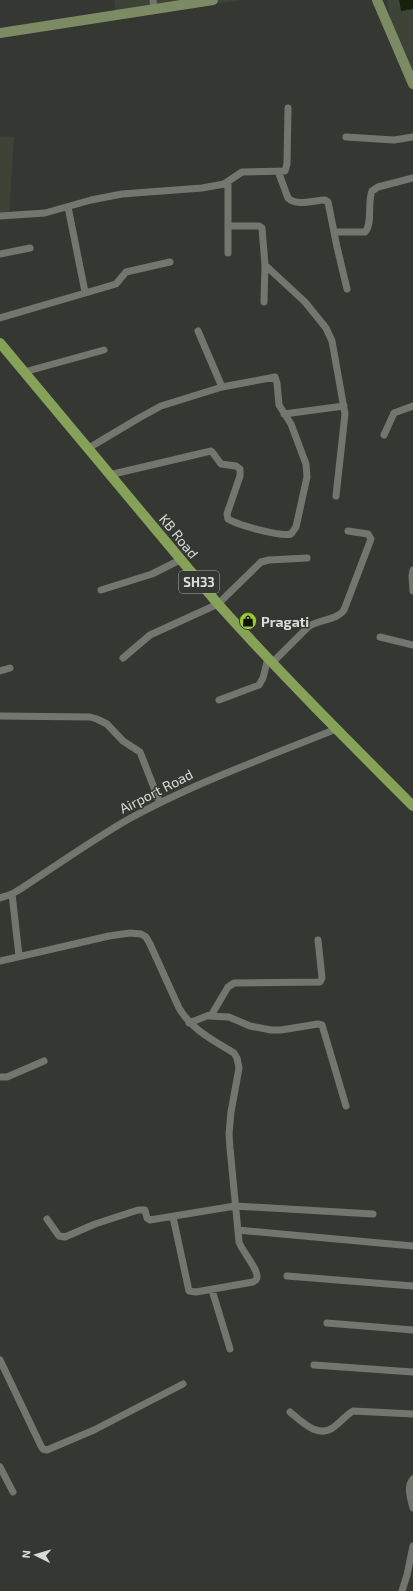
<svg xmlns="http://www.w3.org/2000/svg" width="413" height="1591" viewBox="0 0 413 1591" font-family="'Exo 2',sans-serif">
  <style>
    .built { fill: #3d4337 }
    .water { fill: url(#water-ripples) }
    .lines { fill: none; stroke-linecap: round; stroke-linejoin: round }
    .street { stroke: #73766f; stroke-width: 7 }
    .secondary { stroke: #7c8b64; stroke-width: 10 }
    .primary { stroke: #86a158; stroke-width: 10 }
    .labels { text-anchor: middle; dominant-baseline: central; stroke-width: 3; stroke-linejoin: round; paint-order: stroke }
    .shield { fill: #353832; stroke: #a8aaa6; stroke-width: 1 }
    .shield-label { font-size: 13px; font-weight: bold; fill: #d9dbd7 }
    .street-label { font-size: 14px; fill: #d9dbd7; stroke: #353832 }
    .poi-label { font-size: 14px; font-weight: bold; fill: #d9dbd7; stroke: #353832; text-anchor: start }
  </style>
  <defs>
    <pattern id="water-ripples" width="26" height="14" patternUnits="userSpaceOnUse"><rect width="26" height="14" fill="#172008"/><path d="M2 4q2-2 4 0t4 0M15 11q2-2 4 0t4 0" fill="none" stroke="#38402b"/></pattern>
  </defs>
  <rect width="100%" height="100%" fill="#353832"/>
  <path class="built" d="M114,0H244L116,17Z
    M387,0H413V74L391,24Z
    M0,136L14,137L9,214L0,213Z"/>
  <path class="water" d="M399,0H413V9L401,11Z"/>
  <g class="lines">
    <path class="street" d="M153,0L154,9
      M346,137L394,140L413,137
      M278,171L288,198C297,207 314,200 325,200L328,202L337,247L347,289
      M68,207L85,292
      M0,216L45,213L91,200L122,194L202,188L224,184L242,172L285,171L287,164L288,108
      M229,226H259L262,228L265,265L264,302
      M334,232H365C373,224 367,203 372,191L378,187L413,178
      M228,253V182
      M0,254L30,248
      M265,265L305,302L326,328L332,341L345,414L336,496
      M0,318L116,284L126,272L170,262
      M198,331L222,387
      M24,372L104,350
      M284,414L344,406
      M384,435L394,413L413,406
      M87,449L139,418L161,406L222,387L275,377L277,383L279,405L291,424L306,464L307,477L296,527L291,534C280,537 238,525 228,519L227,514L240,476V469L236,466L221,464L213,453L211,451L109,475
      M413,570L412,576L413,591
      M101,590L152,574L180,560
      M380,637L413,645
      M123,658L150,635L218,604L261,562L269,560L307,558
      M273,662L308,627C319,619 336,621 344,610L371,539L368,534L348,531
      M0,671L10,668
      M219,700L259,685L263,678L268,658
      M0,716L90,717L97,719L107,724L123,741L140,752L160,803
      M12,894L19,956
      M0,898L12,894L22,888C57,865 91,841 127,820C194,783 265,758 336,729
      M0,961L109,936L130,933L141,934L146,937L150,944L179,1008C192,1030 213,1040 234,1053L237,1058L239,1068L231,1112L229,1134L230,1148L239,1242C242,1251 258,1269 257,1277C257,1280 256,1280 253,1282L196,1292L189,1291L173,1217
      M209,1016L229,1017L250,1026L271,1030H281L318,1024L322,1025L346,1106
      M189,1023L212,1014L228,987L234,983L320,982L322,978L318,940
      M0,1077H7L44,1061
      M47,1219L59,1236L65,1237L95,1224L138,1210H145L147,1218L150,1220L235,1206L373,1214
      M238,1230L413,1246
      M287,1276L413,1286
      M212,1290L230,1349
      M327,1323L413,1330
      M0,1360L41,1446L43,1449L47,1450L94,1430L183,1384
      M314,1365L413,1372
      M290,1412C302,1422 318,1439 334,1427C341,1422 346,1415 353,1411L413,1414
      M0,1467L13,1492
      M413,1479C406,1487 411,1499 413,1508
      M402,1591L407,1575L413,1546"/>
    <path class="secondary" d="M377,0L413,84
      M0,33L213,0"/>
    <path class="primary" d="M0,343L218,604C281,674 347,740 413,806"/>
  </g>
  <defs>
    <symbol id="shop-disc" viewBox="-11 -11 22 22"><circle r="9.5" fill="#98cb36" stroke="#353832"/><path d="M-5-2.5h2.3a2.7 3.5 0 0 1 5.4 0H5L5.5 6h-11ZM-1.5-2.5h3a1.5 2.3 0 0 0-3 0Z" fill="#111"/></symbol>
  </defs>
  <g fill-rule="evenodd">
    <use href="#shop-disc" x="238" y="611" width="20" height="20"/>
  </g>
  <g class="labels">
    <rect class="shield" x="179" y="571" width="40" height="22" rx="3"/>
    <g class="shield-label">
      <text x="199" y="582">SH33</text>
    </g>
    <g class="street-label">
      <text transform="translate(179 536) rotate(51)">KB Road</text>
      <text transform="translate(156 791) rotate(-27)">Airport Road</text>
    </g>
    <g class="poi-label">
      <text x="261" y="621">Pragati</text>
    </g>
  </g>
  <g transform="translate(36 1555) rotate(275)" stroke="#353832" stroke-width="3" paint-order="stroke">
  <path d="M0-3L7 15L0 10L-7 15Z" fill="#d9dbd7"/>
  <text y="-6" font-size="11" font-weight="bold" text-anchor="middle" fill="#d9dbd7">N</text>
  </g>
</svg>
